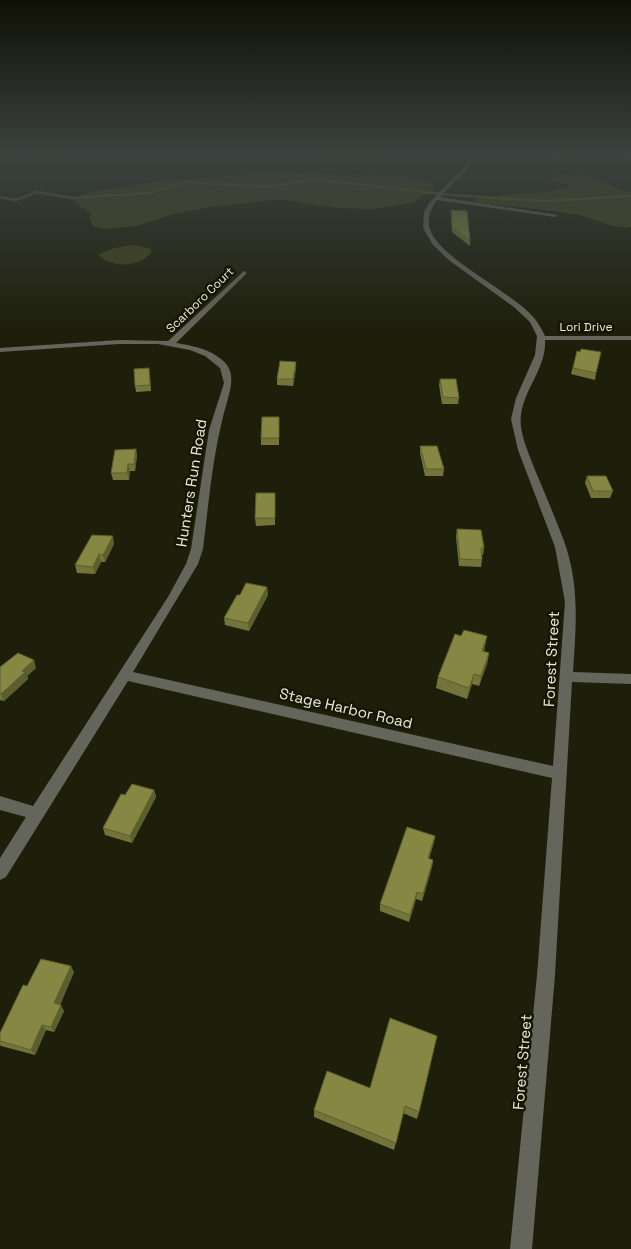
<svg xmlns="http://www.w3.org/2000/svg" width="631" height="1249" viewBox="0 0 631 1249" font-family="'Space Grotesk',sans-serif">
  <style>
    .green { fill: #414218 }
    .lines { fill: none; stroke-linecap: round; stroke-linejoin: round }
    .stream { stroke: #5e6017; stroke-width: 2.5 }
    .street { fill: #64655b; fill-rule: evenodd }
    .wall { fill: #727439 }
    .shaded-wall { fill: #5d5e2e }
    .building { fill: #858742; stroke: #5d5e2e }
    .labels { text-anchor: middle; dominant-baseline: central; stroke-width: 5; stroke-linejoin: round; paint-order: stroke }
    .far-street-label { font-size: 12px; fill: #ebecdf; stroke: #151603 }
    .street-label { font-size: 15px; fill: #ebecdf; stroke: #151603 }
  </style>
  <rect width="100%" height="100%" fill="#1e1f0b"/>
  <path class="green" d="M271,156H394L389,163Z
    M269,172L409,177L432,182L435,187L432,193L422,196L413,203L371,209L338,208L286,200H272L211,207L173,214L137,226L104,229L93,226L89,216L92,214L75,203V198L91,192L160,181Z
    M558,175L592,176L601,179L617,189L631,192V227C612,230 597,219 579,215C546,209 512,207 479,203L471,200L508,194L544,192L570,187L567,185L547,179Z
    M134,245L151,249V253C137,268 114,268 98,255L114,248Z"/>
  <g class="lines">
    <path class="stream" d="M0,197L16,200L37,192L72,198L150,193L187,182L271,187L314,179L450,195L544,201L631,196"/>
    <path class="street" d="M475,156H480L440,197L558,215L555,217L437,200C432,207 426,219 430,229C439,259 512,291 535,319C539,324 542,330 545,336H631V340H545C547,371 517,395 521,427C523,442 530,456 535,470C545,494 555,517 564,541C580,586 576,626 573,672L631,674V684L572,682L555,975L532,1249H510L537,975L552,778L128,681L6,877L0,880V858L26,817L0,810V796L33,806L168,597L186,564L191,549L209,430L224,383L220,368L205,356L190,350L158,344H119L0,352V348L119,340L168,341L244,271L246,272V274L176,343C194,346 215,350 227,365C235,376 230,391 227,402C213,450 209,500 203,549L198,564L133,672L553,766L565,602L555,547L518,450L511,419L516,398L535,355L537,336L530,322L514,307L450,261L433,245L423,228L424,212L429,203Z"/>
  </g>
  <path class="wall" d="M32,156H76V157L45,163Z
    M554,156H575L577,158V161L556,160Z
    M451,210L470,241V246L452,232Z
    M577,351L596,373L595,380L571,374Z
    M296,368L293,386L277,385V379Z
    M150,374L151,391L136,392L135,386Z
    M440,379L459,398L458,404H442L439,385Z
    M279,424V445H261V438Z
    M420,446L444,469L443,476H425L420,453Z
    M136,449L137,456L135,471H130L129,480H113L111,473Z
    M587,476L613,491L610,498H591L585,483Z
    M275,493V525L256,526L255,518Z
    M457,529L484,548L483,555H482V560L481,567L459,566L456,536Z
    M114,544L105,562H101L95,574L77,573L75,565Z
    M267,587L268,595L249,631L225,625L224,618L240,595Z
    M485,647L484,651L489,653L487,664L479,686L472,684L467,699L436,688L438,677Z
    M0,667L36,668L27,676L28,679L4,701L1,700L0,701Z
    M154,790L156,797L132,843L105,835L103,828L125,795Z
    M435,836L429,859L433,860L432,867L422,901L416,899L409,922L380,911V904Z
    M74,972L60,1005L64,1011L54,1032L46,1030L35,1055L1,1046L0,1045V1033L27,986Z
    M327,1071L419,1112L417,1119L403,1113L394,1150L314,1117V1110Z"/>
  <path class="shaded-wall" d="M9,156H15L2,163V160Z
    M66,156H76V157L45,163V160Z
    M296,362V368L293,386V379Z
    M136,449L137,456L135,471L134,464Z
    M128,464L130,471L129,480L127,473Z
    M113,536L114,544L105,562L103,555Z
    M99,554L101,562L95,574L93,567Z
    M267,587L268,595L249,631L248,623Z
    M487,636L485,647L480,662L482,651Z
    M489,653L487,664L479,686L481,676Z
    M34,660L36,668L27,676L28,679L4,701L1,694L22,671Z
    M474,674L472,684L467,699L469,688Z
    M154,790L156,797L132,843L130,836Z
    M435,836L434,843L427,865L428,858Z
    M433,860L432,867L422,901L423,894Z
    M417,892L416,899L409,922L410,915Z
    M71,966L74,972L58,1009L54,1003Z
    M61,1005L64,1011L54,1032L51,1027Z
    M42,1025L46,1030L35,1055L31,1050Z"/>
  <path class="building" d="M0,156H9L2,160H0Z
    M37,156H66L45,160Z
    M556,156H575L577,158H557Z
    M451,210L467,211L470,241L452,227Z
    M581,349L601,352L596,373L573,368L577,351L580,352Z
    M280,361L296,362L293,379H277Z
    M149,368L150,385L135,386L134,369Z
    M440,379H456L459,398L443,397Z
    M262,417H279V438H261Z
    M420,446H437L444,469H426Z
    M136,449L134,464H128L127,473H111L115,450Z
    M587,476H606L613,491H593Z
    M256,493H275V518H255Z
    M457,529L481,530L484,548H481L482,560L460,559Z
    M92,535L113,536L103,555L99,554L93,567L75,565Z
    M246,583L267,587L248,623L224,618L237,595H240Z
    M464,630L487,636L482,651L489,653L481,676L474,674L469,688L438,677L455,634L461,636Z
    M18,653L34,660L22,671L25,672L1,694H0V667Z
    M132,784L154,790L130,836L103,828L121,794L125,795Z
    M407,827L435,836L428,858L433,860L423,894L417,892L410,915L380,904Z
    M41,959L71,966L54,1003L61,1005L51,1027L42,1025L31,1050L0,1041V1033L23,985L27,986Z
    M390,1018L437,1036L419,1112L405,1106L396,1143L314,1110L327,1071L370,1088Z"/>
  <linearGradient id="sky" x2="0" y2="1"><stop stop-color="#101106"/><stop offset="0.47" stop-color="#3b423f"/><stop offset="1" stop-color="#3b423f" stop-opacity="0"/></linearGradient>
  <rect width="631" height="331" fill="url(#sky)"/>
  <g class="labels">
    <g class="far-street-label">
      <text transform="translate(200 300) rotate(-44)">Scarboro Court</text>
      <text x="586" y="327">Lori Drive</text>
    </g>
    <g class="street-label">
      <text transform="translate(191 483) rotate(-81)">Hunters Run Road</text>
      <text transform="translate(551 659) rotate(-87)">Forest Street</text>
      <text transform="translate(346 708) rotate(13)">Stage Harbor Road</text>
      <text transform="translate(522 1062) rotate(-85)">Forest Street</text>
    </g>
  </g>
</svg>
